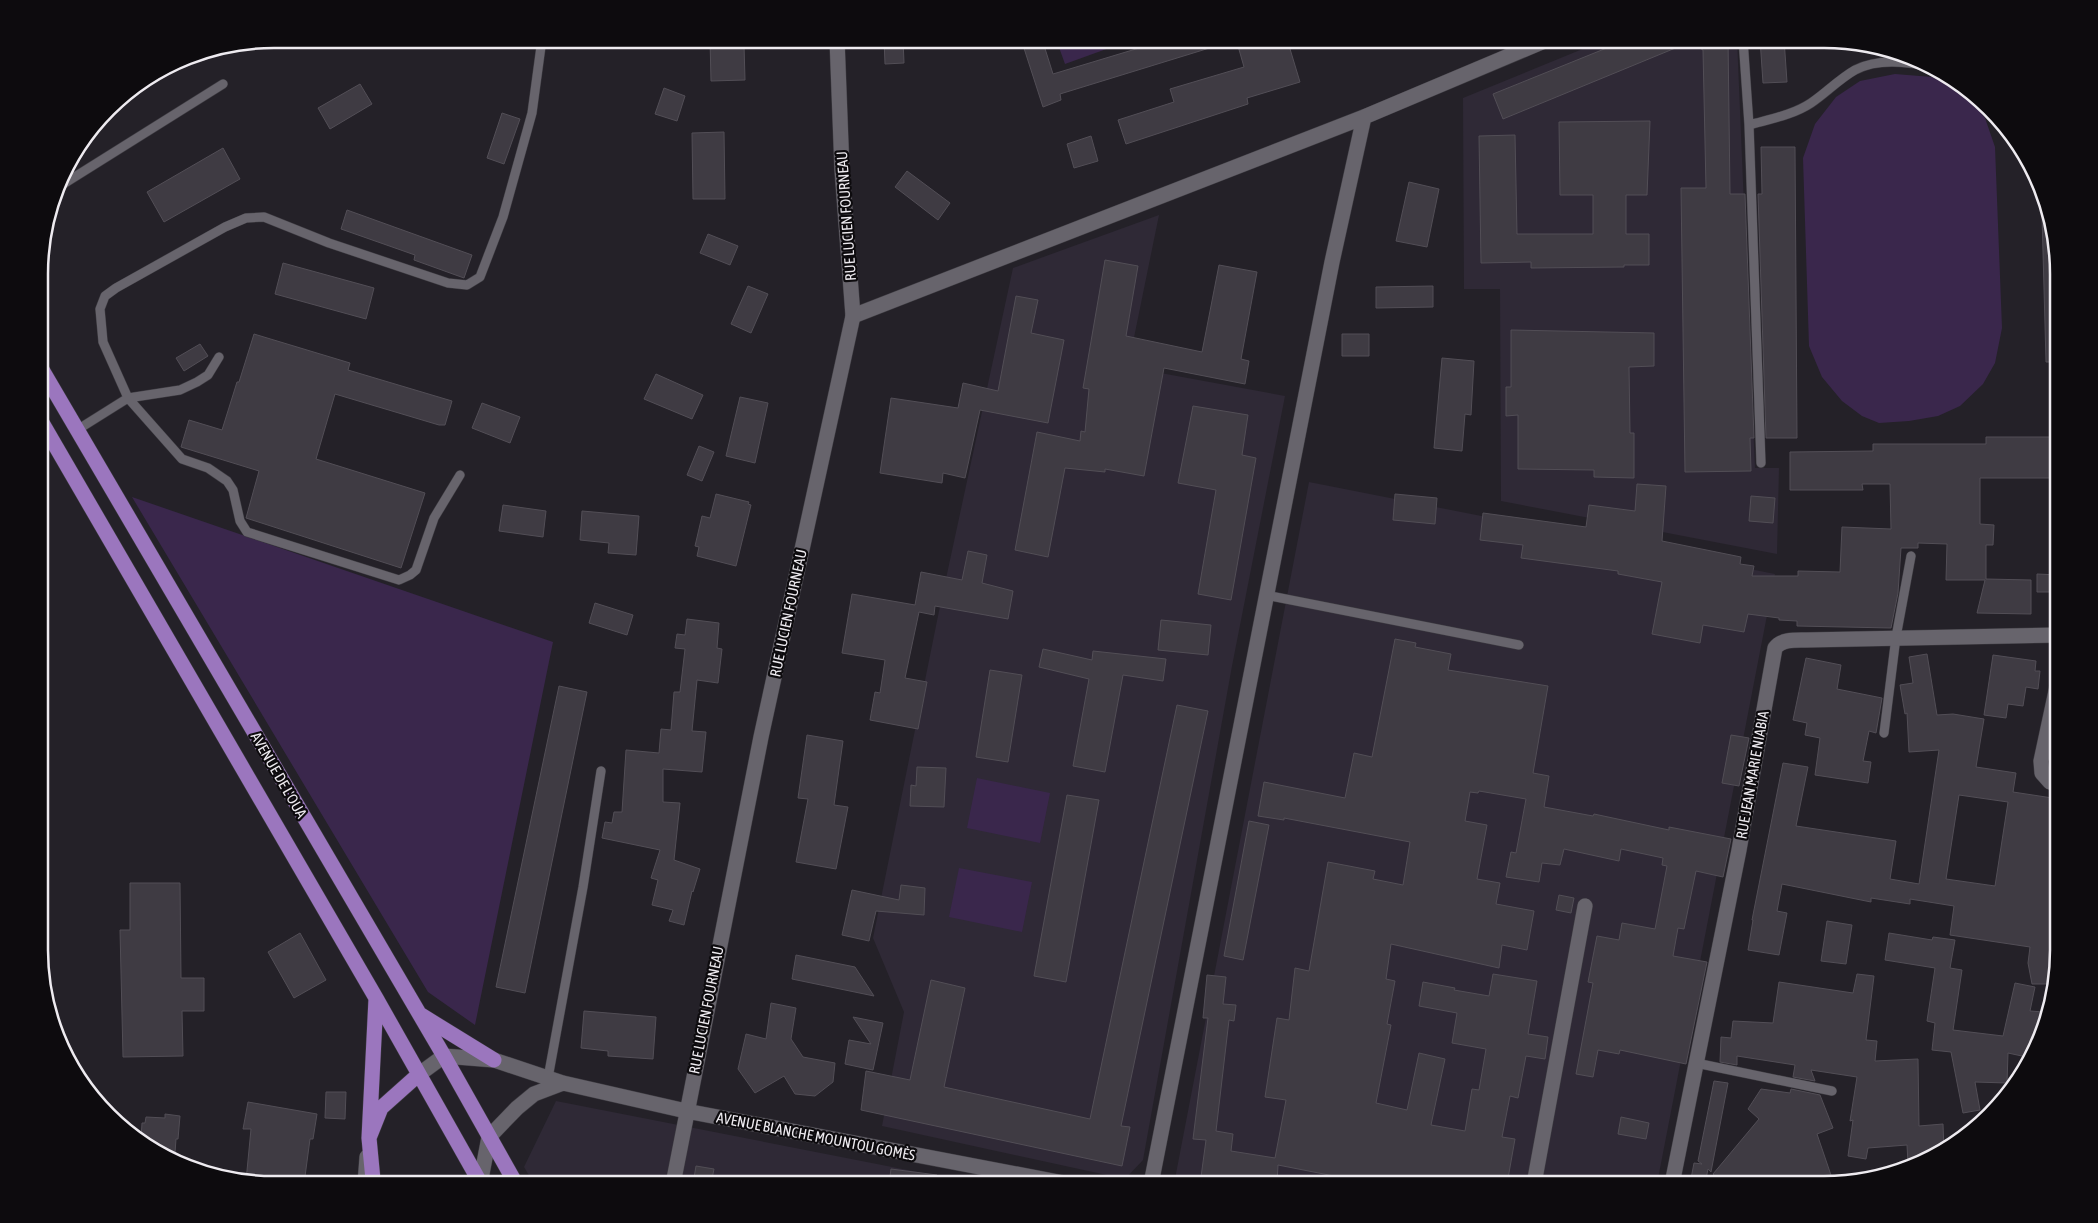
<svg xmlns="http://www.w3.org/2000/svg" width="2098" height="1223" viewBox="0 0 2098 1223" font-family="'Asap Condensed',sans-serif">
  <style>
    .built { fill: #2f2936 }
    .green { fill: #3a274c }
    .building { fill: #3f3b43; stroke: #524e56; fill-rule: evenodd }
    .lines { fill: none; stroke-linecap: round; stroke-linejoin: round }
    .lane-casing { stroke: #3e3c42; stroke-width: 10 }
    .street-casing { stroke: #3e3c42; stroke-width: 16 }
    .secondary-casing { stroke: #3e3c42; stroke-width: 16 }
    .primary-casing { stroke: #3e3c42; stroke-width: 16 }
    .lane { stroke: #67646c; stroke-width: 9 }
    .street { stroke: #67646c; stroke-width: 15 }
    .secondary { stroke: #67646c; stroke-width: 15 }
    .primary { stroke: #9b76be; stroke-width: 15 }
    .labels { text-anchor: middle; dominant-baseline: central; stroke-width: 4.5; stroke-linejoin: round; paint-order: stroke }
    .street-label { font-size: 15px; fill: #eeebf0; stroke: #0d0b0e }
    .rim { fill: none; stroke: #eeebf0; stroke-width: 2.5 }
  </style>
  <rect width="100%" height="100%" fill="#242128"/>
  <path class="built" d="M1607,39H1737L1755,468H1779L1777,554L1501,501L1500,289H1464L1463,98Z
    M1159,215L1128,367L1285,396L1232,666L1143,1160L1125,1179L882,1126L904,1012L873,938L939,611L1013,268Z
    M1309,482L1775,574L1657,1184H1174Z
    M556,1101L979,1184H534L524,1167Z"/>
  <path class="green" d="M1056,39H1134L1065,64Z
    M1895,74L1932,77L1963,90L1985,118L1995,147L2002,328L1995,363L1983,384L1960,406L1938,416L1909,421L1879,423L1862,416L1842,401L1822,377L1809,346L1803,158L1815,124L1836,97L1860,81Z
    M132,497L553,642L475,1025L428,992Z
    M977,778L1050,793L1040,843L967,828Z
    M959,868L1032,882L1022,932L949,917Z"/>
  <path class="building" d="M710,39H738V45H744L745,80L711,81Z
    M884,39H903L904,63L885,64Z
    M1021,39H1042L1053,74L1169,39H1229V42L1060,94L1061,100L1043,107Z
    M1236,39H1287L1300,82L1247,98L1248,104L1126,144L1118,120L1174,102L1170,89L1244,67Z
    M1629,39H1728L1730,194H1745L1754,438H1750L1751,471L1685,472L1681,188H1706L1703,50L1690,42L1503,119L1493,94Z
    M1760,39H1784L1787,82L1763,83Z
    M360,84L372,104L330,129L318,108Z
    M664,88L685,96L677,121L655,114Z
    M502,113L520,119L504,164L487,158Z
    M1650,121L1647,195H1626V234H1649V265H1624V267L1531,268V262L1481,263L1479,136L1515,135L1517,234H1593V195H1560L1559,122Z
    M724,132L725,199H693L692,133Z
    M1091,136L1098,161L1074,168L1067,144Z
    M1761,147H1795L1797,438H1766L1758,194H1762Z
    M223,148L240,179L164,222L147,192Z
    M907,171L950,203L938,220L895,187Z
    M1409,182L1439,189L1427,247L1396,241Z
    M347,210L472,255L464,278L414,260L415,255L341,229Z
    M2050,214L2059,257V362H2046L2042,215Z
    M708,234L738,246L730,265L700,253Z
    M1105,260L1138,266L1126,336L1202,352L1219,265L1257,272L1241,359L1249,361L1245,384L1164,368L1144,476L1105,469V472L1065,468L1048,557L1015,550L1037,432L1080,441L1081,431L1085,432L1089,389L1083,388Z
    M283,263L374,288L366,319L275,294Z
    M748,286L768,294L751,333L731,324Z
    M1433,286V307L1376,308V287Z
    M1016,296L1038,300L1031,333L1064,340L1048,423L980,410L965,478L943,473L942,483L880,473L891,398L958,408L963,383L998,391Z
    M1511,330L1654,333V366L1629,367L1630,433H1634V478L1594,477V470L1518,469V415L1506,416V387H1511Z
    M254,334L350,363L348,370L452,401L445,425H439L335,394L316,459L425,493L401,568L246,518L259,471L181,447L189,420L222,430L237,382H239Z
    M1342,334H1369V356H1342Z
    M200,344L208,356L184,371L176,358Z
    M1442,358L1474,361L1471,415L1465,414L1462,451L1434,448Z
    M656,374L703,395L692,419L644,399Z
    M740,397L768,403L755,463L726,456Z
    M482,403L520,417L510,443L472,428Z
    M1193,406L1248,415L1242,455L1256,458L1231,600L1198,594L1216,490L1178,483Z
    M1986,437H2059V478H1980V524L1994,525L1993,545H1986V579L2031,580V614L1977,613L1985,580H1946L1947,544L1918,543V548H1901L1898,593L1891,628L1797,626V621L1779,620V618L1748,614L1744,632L1703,625L1700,643L1652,634L1662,582L1618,574V571L1521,558L1523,545L1480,540L1483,513L1586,527L1589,505L1635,511L1637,484L1666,486L1662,541L1741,557L1740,564L1754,566L1752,576H1798V571L1840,572L1842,527L1891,529L1890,484H1862L1863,490H1790V452L1873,451V444H1986Z
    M699,446L714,452L702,481L687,475Z
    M716,494L749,502L748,504L751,505L736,566L697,556L699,547L695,546L702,516L710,518Z
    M1395,494L1437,498L1435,524L1393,520Z
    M1751,496L1775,498L1773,523L1749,521Z
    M503,505L546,511L543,537L499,531Z
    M582,511L639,516L636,555L608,553L609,543L580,540Z
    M968,551L987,555L982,583L1013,591L1008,619L935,606L934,615L919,612L905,678L927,682L918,729L870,720L875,692L880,693L885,660L842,653L852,594L915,605L921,572L962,580Z
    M2037,574L2059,575V592H2037Z
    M595,603L633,615L627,635L589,623Z
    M687,619L719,623L717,648L722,649L718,683L697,680L692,731L706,732L702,772L663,769V802L680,803L674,860L700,869L693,892L692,891L684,925L669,921L673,910L652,905L658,880L651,878L660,850L602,838L605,822L612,823L614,812H622L626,750L659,753L661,729L671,730L674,692H680L685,649L675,648L677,634L685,635Z
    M1161,620L1211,625L1208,655L1158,650Z
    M1395,639L1416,643L1415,647L1451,654L1448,670L1548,686L1533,773L1549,776L1544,807L1593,816L1594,814L1669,830V827L1731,839L1723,877L1696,871L1684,929L1678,928L1673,956L1707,962L1686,1064L1620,1050L1619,1054L1598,1050L1593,1077L1576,1074L1593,983L1588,982L1597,936L1619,940L1622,923L1655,929L1667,866L1662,865L1663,858L1621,849L1619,861L1564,849L1560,865L1542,863L1539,882L1506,877L1511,852L1516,853L1526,799L1479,791L1478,793L1470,792L1465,821L1487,825L1477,879L1500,883L1496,904L1534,911L1527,950L1502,945L1499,968L1391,944L1386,979L1395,981L1387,1024L1391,1025L1376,1103L1407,1110L1419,1053L1445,1059L1431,1125L1465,1131L1472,1089L1479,1090L1486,1049L1452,1043L1457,1013L1419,1006L1423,982L1455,988L1454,990L1489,996L1493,974L1537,981L1528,1034L1548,1037L1545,1059L1526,1056L1518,1098L1510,1096L1502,1137L1515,1139L1507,1184H1338L1339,1177L1278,1165L1277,1184H1212V1178L1201,1177L1206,1140L1193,1139L1208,1018H1203L1207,975L1226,977L1223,1004L1236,1005L1234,1021L1229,1020L1216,1131L1233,1134L1231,1151L1275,1158L1286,1100L1265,1097L1277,1018L1289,1020L1295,968L1309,971L1328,862L1375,871L1373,879L1403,885L1410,842L1284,818V820L1258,816L1264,782L1345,798L1354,753L1372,757Z
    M1043,649L1092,660L1093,651L1166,659L1163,681L1123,675L1105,772L1073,766L1089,679L1039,667Z
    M1927,654L1937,715L1953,714L1984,719L1976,767L2016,773L2013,792L2059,799V965L2053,984H2032L2028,963L2030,947L1950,935L1954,906L1910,899V904L1871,898V902L1782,884L1777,911L1787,913L1779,955L1748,950L1753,920H1752L1783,763L1808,767L1796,826L1896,841L1890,879L1919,884L1939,750L1909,752L1907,713L1905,714L1900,685L1913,683L1909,657ZM1959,795L2008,802L1995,886L1946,879Z
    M1993,655L2036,661L2035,671H2040L2038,689L2026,687L2023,706L2008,704L2006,718L1984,715Z
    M1806,658L1841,665L1837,689L1882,698L1876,733L1869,731L1863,761L1871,762L1868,783L1815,775L1820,738L1805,735L1807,723L1793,720Z
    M990,670L1022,675L1008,762L976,757Z
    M559,686L587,692L525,993L496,987Z
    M1177,705L1208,711L1121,1126L1130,1127L1122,1166L861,1110L866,1071L910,1080L931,980L965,988L944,1087L1090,1119Z
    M807,735L843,741L834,805L848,807L836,869L796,862L808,799L798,798Z
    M1731,735L1749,738L1739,786L1722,783Z
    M917,767L946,768L944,807L910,806L911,785L916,786Z
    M1067,795L1099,800L1066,982L1034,976Z
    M1249,821L1269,825L1243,960L1224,956Z
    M130,883H180L181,978H204V1011H182L183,1056L123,1057L120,930H130Z
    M901,885L925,888L924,915L876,911L869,941L842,935L852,890L899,900Z
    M1559,895L1574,898L1571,913L1556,910Z
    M1827,921L1852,925L1846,964L1821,961Z
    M300,933L326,980L294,998L268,952Z
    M1889,933L1932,940L1933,937L1955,940L1950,968L1962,970L1953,1030L2003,1036L2015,983L2035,987L2030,1011L2044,1012L2031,1058L2008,1053L2007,1083L1975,1082L1980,1110L1963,1113L1951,1052L1932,1050L1935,1023L1927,1021L1935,968L1885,960Z
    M796,955L855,967L874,996L792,979Z
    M1857,974L1874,976L1866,1040L1877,1041L1875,1061L1918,1059L1919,1126L1943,1124L1944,1151L1942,1153L1908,1163L1907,1145L1868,1148L1866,1159L1848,1156L1853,1120L1850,1121L1857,1077L1811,1070L1815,1081L1793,1077L1795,1065L1737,1056V1065L1720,1062L1721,1037L1731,1038L1733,1021L1773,1023L1779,982L1853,993Z
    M771,1003L796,1008L791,1039L803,1057L835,1063L833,1082L815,1096L795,1094L784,1076L755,1093L738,1069L746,1034L766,1039Z
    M584,1011L656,1017L653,1059L608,1056V1051L581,1048Z
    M853,1017L883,1023L873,1070L845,1064L849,1040L871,1044Z
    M1714,1081L1728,1083L1711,1172L1708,1169L1705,1184H1690L1694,1163L1702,1164L1698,1161Z
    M1761,1089L1790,1093L1791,1089L1820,1095L1833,1128L1817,1134L1834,1184H1724L1713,1174L1759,1119L1748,1109Z
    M326,1092H346L345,1119L325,1118Z
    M248,1102L317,1114L313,1139H310L304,1184H273L246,1181L251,1129H243Z
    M165,1114L180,1116L178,1139H176L175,1153L154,1151L141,1139L142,1123H145L146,1117L165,1118Z
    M1621,1117L1649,1123L1646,1139L1618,1134Z
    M696,1166L714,1169L711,1184H693Z
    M891,1169L937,1175L936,1184H889Z"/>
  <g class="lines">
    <defs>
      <path id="lane" d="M1743,39L1749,125L1761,463
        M1749,125C1770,119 1793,115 1811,103C1826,93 1839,79 1855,70C1878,58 1905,62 1931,66
        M57,188L223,84
        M77,430L128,398L180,390L197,382L208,375L219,357
        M460,475L434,518L416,570L410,575L399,580L247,532L240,521L233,490L227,481L208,468L182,459L128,398L103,342L100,309L105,296L116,288L225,227L246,218L264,217L329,243L448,283L467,285L480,277L503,217L532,113L542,39
        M1266,595L1519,645
        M1884,733L1896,637L1911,556
        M1696,1063L1832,1091
        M548,1078L583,887L601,771"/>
      <path id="street" d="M853,316L1364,117L1549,39
        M2059,677L2041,761L2042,773L2050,782L2059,783
        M365,1184L367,1157
        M1151,1184L1332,262L1364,117
        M1534,1184L1585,906
        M1672,1184L1739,850L1775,648C1782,639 1795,640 1806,640L2059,635"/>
      <path id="secondary" d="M418,1075L444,1056L494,1060L563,1083L686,1111L1069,1184
        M480,1184L489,1137L517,1108L534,1094L563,1083
        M673,1184L761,737L853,316L842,170L837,39"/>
      <path id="primary" d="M41,368L444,1056L516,1184
        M41,421L376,998L481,1184
        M421,1015L494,1060
        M369,1138L376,999
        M375,1184L373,1180L369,1138L381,1108L418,1075"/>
    </defs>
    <use href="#lane" class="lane-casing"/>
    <use href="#street" class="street-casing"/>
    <use href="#secondary" class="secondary-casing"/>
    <use href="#primary" class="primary-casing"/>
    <use href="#lane" class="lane"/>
    <use href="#street" class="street"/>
    <use href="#secondary" class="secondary"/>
    <use href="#primary" class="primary"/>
  </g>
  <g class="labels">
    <g class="street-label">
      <text transform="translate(846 216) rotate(-94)">RUE LUCIEN FOURNEAU</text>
      <text transform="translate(788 613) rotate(-78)">RUE LUCIEN FOURNEAU</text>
      <text transform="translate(279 775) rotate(60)">AVENUE DE L'OUA</text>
      <text transform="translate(1752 775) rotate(-80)">RUE JEAN MARIE NIABIA</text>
      <text transform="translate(706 1010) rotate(-79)">RUE LUCIEN FOURNEAU</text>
      <text transform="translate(816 1136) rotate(11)">AVENUE BLANCHE MOUNTOU GOMÈS</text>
    </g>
  </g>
  <path d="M0 0H2098V1223H0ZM274 48H1824A226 226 0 0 1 2050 274V950A226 226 0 0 1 1824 1176H274A226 226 0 0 1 48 950V274A226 226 0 0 1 274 48Z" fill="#0d0b0e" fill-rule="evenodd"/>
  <path class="rim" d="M274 48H1824A226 226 0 0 1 2050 274V950A226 226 0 0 1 1824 1176H274A226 226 0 0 1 48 950V274A226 226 0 0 1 274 48Z"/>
</svg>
